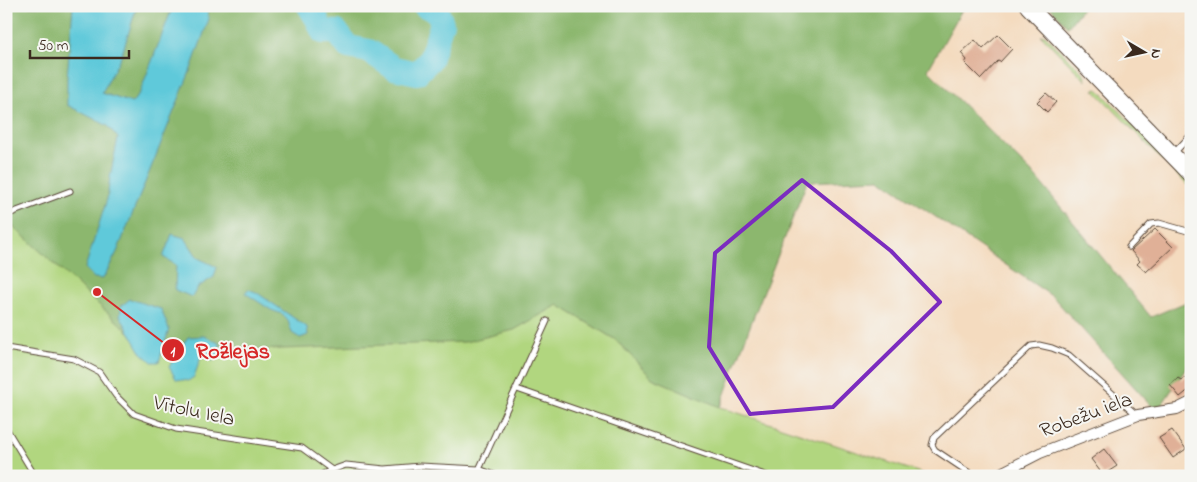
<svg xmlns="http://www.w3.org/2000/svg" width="1197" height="482" viewBox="0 0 1197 482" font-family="'Indie Flower',sans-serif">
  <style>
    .green { fill: #b1d67f; stroke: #76804e }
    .forest { fill: #8cb76e; stroke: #647046 }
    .water { fill: #5fc9da; stroke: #4d7a7c }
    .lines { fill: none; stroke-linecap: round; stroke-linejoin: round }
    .river { stroke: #5fc9da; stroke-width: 24 }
    .building { fill: #e0b097 }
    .service-casing { stroke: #574536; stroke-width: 7 }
    .minor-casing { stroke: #574536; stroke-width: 12 }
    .primary-casing { stroke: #574536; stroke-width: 18 }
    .service { stroke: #fff; stroke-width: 5 }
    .minor { stroke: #fff; stroke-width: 10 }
    .primary { stroke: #fff; stroke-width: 16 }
    .marked { fill: none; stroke: #7b2cbf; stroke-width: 4; stroke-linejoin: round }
    .labels { text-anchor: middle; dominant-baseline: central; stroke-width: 4; stroke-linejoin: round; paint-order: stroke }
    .street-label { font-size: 21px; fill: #3b2a1e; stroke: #f6f6f2 }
    .leader { fill: none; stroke: #d62828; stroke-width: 2 }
    .callout-dot { fill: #d62828; stroke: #f6f6f2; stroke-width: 2 }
    .mark-label { font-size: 15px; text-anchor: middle; font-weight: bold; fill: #fff }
    .callout-label { font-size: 22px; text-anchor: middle; font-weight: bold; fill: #d62828; stroke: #f6f6f2; stroke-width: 4; stroke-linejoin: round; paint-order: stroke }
  </style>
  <rect width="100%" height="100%" fill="#f6f6f2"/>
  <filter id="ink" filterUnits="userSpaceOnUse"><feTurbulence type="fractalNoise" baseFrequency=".02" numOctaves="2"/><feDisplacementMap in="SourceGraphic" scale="10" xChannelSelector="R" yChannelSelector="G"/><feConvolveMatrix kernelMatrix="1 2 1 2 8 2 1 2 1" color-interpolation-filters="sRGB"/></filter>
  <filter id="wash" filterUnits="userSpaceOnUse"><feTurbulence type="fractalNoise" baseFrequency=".0096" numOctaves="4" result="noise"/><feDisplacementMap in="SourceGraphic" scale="20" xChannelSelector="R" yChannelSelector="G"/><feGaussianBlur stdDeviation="1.12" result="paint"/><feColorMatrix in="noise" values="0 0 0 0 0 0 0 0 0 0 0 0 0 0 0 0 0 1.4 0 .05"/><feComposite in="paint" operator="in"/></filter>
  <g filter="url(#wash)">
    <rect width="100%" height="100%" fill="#f4dbbf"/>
    <path class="green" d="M1041,35H1045L1084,74L1086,81Z
      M1096,89L1099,90L1191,184V189L1094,90Z
      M6,103L558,304L616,340L619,344L720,407L930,476H6Z"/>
    <path class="forest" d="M6,6H964L928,70L1036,177L1151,317L1191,300V361L1157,412L1053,297L880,179L807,182L752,321L720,407L652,378L616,340L558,305L514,330L465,342L153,354L6,220Z
      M1049,6H1084L1068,27Z"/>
    <path class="water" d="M73,6H137L122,54L102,93L132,103L140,92L173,6H206L209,19L191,69L117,252L103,279L94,278L85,268L107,199L110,177L118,138L108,126L67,105V78Z
      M172,234L185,238L198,258L217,267L214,277L198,287L192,297L175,290L176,265L163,257Z
      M248,289L256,292L307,327L308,335L300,338L292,333L288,321L282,314L271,310L245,293Z
      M130,299L161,309L169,329L159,362H152L141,352L120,316L121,306Z
      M204,336L219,343L222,351L220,357L212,361L209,357H201L194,377L188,381L176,379L169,367L180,348L188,337Z"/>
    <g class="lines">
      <path class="river" d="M309,6L317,19L323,32H337L348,47L369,51L394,68L417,73L430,60L442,23L437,11L425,6"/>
    </g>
    <g id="blocks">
      <path class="building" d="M998,35L1012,49L1000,62L998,61L981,79L965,63L967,60L961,53L975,40L983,49Z
        M1046,93L1056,102L1047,112L1037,102Z
        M1155,229L1173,247L1146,272L1137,264L1140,261L1131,251Z
        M1191,373V388L1180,397L1170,385L1178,378L1181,380Z
        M1172,430L1186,449L1173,458L1159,438Z
        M1104,449L1117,466L1103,475L1091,459Z"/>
    </g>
  </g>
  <g filter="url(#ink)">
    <use href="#blocks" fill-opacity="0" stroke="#574536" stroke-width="1"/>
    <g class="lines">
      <defs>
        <path id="service" d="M1174,153L1191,135
          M6,215L70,191
          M1129,247L1151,224L1159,223L1191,232
          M6,348L74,359L99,372L116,396L134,414L176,429L302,448L332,470
          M517,389L768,476
          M6,428L35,476
          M322,476L323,474L332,470L346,465L385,469L420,466L479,469L497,476
          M476,476L547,321
          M974,476L935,450L932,445L934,438L1031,346L1039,345L1052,348L1069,355L1137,415"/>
        <path id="minor" d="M999,476L1003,472L1040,453L1138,415L1177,409L1191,402"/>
        <path id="primary" d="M1028,6L1191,174"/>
      </defs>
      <use href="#service" class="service-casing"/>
      <use href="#minor" class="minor-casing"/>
      <use href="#primary" class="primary-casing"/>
      <use href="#service" class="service"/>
      <use href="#minor" class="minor"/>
      <use href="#primary" class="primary"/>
    </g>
  </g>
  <path class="marked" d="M802,180L891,251L940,302L833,407L750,414L709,347L715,253Z"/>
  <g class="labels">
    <g class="street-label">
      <text transform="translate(194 412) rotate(12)">Vītolu Iela</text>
      <text transform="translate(1086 416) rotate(-20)">Robežu iela</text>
    </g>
  </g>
  <path class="leader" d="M97 292L173 350"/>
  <g class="callout-dot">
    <circle cx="97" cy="292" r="5"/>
    <circle cx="173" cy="350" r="12"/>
  </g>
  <g class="mark-label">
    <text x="173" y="356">1</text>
  </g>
  <g class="callout-label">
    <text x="233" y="358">Rožlejas</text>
  </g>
  <rect width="1197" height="482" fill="none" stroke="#f6f6f2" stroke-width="25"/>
  <g transform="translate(1144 52) rotate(99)" stroke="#f6f6f2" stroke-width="4" paint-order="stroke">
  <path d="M0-4L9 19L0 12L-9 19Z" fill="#3b2a1e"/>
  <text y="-8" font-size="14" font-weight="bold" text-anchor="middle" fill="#3b2a1e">N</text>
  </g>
  <path d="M30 50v8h99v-8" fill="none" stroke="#3b2a1e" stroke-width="2.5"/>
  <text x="38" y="50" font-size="15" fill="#3b2a1e" stroke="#f6f6f2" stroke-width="4" paint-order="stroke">50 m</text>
</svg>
